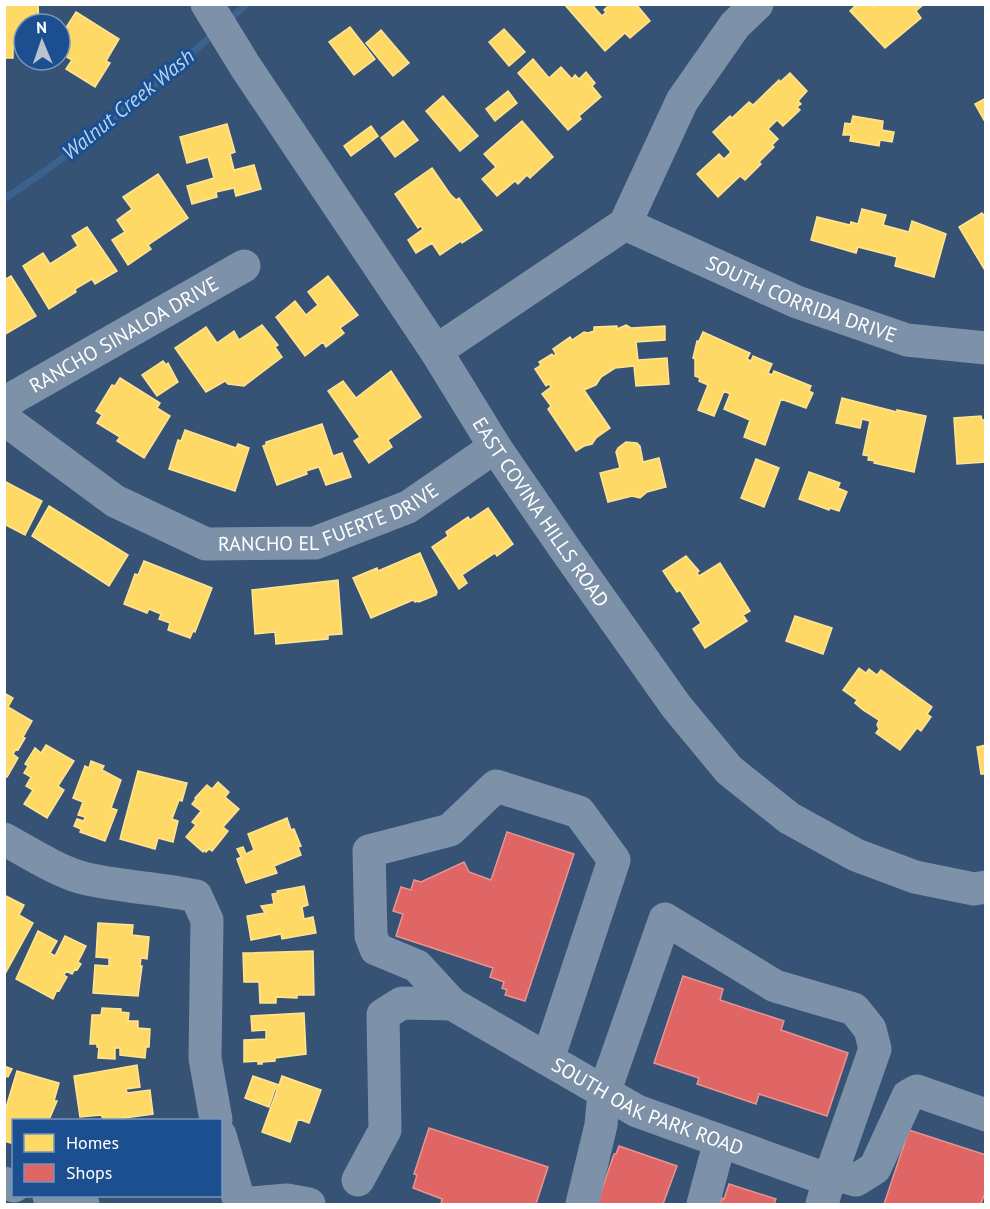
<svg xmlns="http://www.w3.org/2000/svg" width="990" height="1209" viewBox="0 0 990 1209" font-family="'PT Sans',sans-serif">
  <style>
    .homes { fill: #ffd966; stroke: #ffe494; stroke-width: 1.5 }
    .shops { fill: #e06666; stroke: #e99494; stroke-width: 1.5 }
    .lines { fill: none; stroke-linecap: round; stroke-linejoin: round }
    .stream { stroke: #3b618d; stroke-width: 7 }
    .minor { stroke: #7d92a8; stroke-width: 33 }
    .labels { text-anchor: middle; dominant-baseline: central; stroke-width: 6; stroke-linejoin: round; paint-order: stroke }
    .street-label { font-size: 20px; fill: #fff; stroke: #1b4f8f }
    .water-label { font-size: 21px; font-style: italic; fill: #b5d3f5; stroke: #1b4f8f }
  </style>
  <rect width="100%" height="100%" fill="#365274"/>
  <path class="homes" d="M4,4H38L39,24H24V46L13,47V58H4Z
    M564,4H594V7L602,16L606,12L604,10L610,4H636L650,21L630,38L625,33L605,51Z
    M857,4H873L874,7L877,4H924L916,11L921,18L885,48L850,11Z
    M76,12L119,39L106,61L110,63L95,87L66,69L72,60L60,53V37Z
    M350,27L375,59L354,75L329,42Z
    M504,29L525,52L509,66L489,42Z
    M381,30L409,63L393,76L366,43Z
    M533,59L549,78L561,67L572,79L575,75L579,79L586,72L595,83L592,86L601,97L579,116L581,119L568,130L518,73Z
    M790,73L807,91L798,101L801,104L797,107L800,110L783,126L777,120L768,129L778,139L772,145L774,147L759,162L761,164L745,180L740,176L718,197L697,174L719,154L724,159L731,152L713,132L730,116L732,118L749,102L753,105L779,80L780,82Z
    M508,91L517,103L495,121L486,109Z
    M443,96L478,136L460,151L426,111Z
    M986,98V119L984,120L975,104Z
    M853,116L883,121L882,130L894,132L892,142L880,140L879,146L850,141L851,135H843L845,123L851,124Z
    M403,121L418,140L395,157L381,138Z
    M522,121L553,157L530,178L527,175L518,184L515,181L497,196L482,179L496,167L484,154Z
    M227,124L235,152L230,154L234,170L254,165L261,189L236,196L234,188L216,192L217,197L192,204L187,186L214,178L208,157L187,163L180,137Z
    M371,126L378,136L351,156L344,146Z
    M432,168L450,194L456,200L459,198L482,230L462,243L461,241L440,255L432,243L416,253L408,240L423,229L421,226L418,228L395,194Z
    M158,174L188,218L148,245L151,249L128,265L112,240L125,232L117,220L132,209L123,197Z
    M862,209L886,215L883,225L909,232L912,221L946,234L934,277L895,266L897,257L858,247L856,253L811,240L817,217L850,225L851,222L858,224Z
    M982,213L986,218V272L959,227Z
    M87,227L117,271L95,284L92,279L75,289L76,292L49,309L23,266L43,253L50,264L78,246L72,236Z
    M11,276L36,316L4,335V280Z
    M328,276L358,315L340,328L344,333L326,347L323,342L305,356L276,317L295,301L306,315L318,305L308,292Z
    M262,325L278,345L275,347L282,357L244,386L228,384L225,381L206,392L175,348L206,327L217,343L234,331L239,340Z
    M626,325L631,328L665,326V340L636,342L638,360L667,358L669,384L636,386L634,366L615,368L601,377L596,385L584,390L610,428L596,438L592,444L584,446L576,451L548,409L551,406L542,394L551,387L549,384L546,386L535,369L541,365L539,362L552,354L553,356L556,354L553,349L570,337L572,340L584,332L588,333L594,331V327L617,326V329Z
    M703,332L750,353L747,359L751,361L753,356L772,364L768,373L772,375L774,371L811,386L809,391L813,393L806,408L781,399L765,445L744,437L750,420L724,409L730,394L724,391L714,416L698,410L708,385L699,381L700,378L695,376V359L693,358L697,341H699Z
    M163,361L166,365L168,363L178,382L157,396L142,375Z
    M391,371L421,417L388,440L392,447L369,463L354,441L360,437L328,391L343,381L356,398Z
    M120,378L160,403L157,408L170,416L144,458L117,441L120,437L97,423L102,415L96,411L112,385L115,386Z
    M842,398L897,412V410L926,416L914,472L874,463L875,461L868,460L869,456L863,455L870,421L862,419L860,428L836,423Z
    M981,416L982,420H986V462L957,464L954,418Z
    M322,424L333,456L342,453L351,477L326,485L319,467L306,471L307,474L277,485L263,446L266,445V442Z
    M185,430L236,448L238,444L249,448L235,491L169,469L178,440L181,441Z
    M626,442L637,443L640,446L643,462L659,458L666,487L647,492L640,498L632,496L608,502L600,473L620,468L616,452L618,448Z
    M756,459L779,468L764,507L741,498Z
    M809,472L840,483L838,488L847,492L839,511L830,508L829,510L799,499Z
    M4,481L42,501L25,535L4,524Z
    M49,506L128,555L109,586L32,536Z
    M488,508L513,544L497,556L495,553L462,575L467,583L459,589L432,547L448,536L446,532L468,517L470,520Z
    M420,553L437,592L436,595L419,602V601L415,602L413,600L371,618L353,578L377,568L378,571Z
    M686,556L699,571L697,573L699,576L720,563L750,611L743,615L747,621L705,648L693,629L701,623L680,590L677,592L663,571Z
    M144,561L212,588L195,632L193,631L190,638L168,630L170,623L159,619L161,614L149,609L147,613L124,604L135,574L138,575Z
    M338,580L342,634L328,635V639L276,644L275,632L255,634L252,590Z
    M795,616L832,628L823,654L786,641Z
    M859,668L866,673L869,669L877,675L881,670L932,707L927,714L931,717L921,731L917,728L900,750L876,733L879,729L877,725L879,720L863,710L855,703L857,700L843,690Z
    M4,693L13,698L8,707L32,721L23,737L25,738L18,750L16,749L13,754L18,758L7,777L4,776Z
    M46,745L74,761L58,786L64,790L47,818L24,804L33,790L26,786L31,777L24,773L28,766L25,764L35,748L41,753Z
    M986,745V774H981L977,747Z
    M91,761L104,766L102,770L121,780L111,808L117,810L105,841L80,832L81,829L74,826L77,819L84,821L85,817L78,815L83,802L73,798L85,766L89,768Z
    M138,771L187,783L182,801L179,800L172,819L178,821L173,842L158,838L155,849L120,839Z
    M218,782L229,792L225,797L239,809L223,827L228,831L217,845L212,851L209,849L206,852L205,850L203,852L186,837L196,825L192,822L201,811L192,804L196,799L195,798L207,785L212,789Z
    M287,818L291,830L294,829L301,846L298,847L301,855L274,866L277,873L246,883L237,859L241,857L237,849L243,847L246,854L254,850L248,834Z
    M304,886L308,905L302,907L304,919L313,917L316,933L282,939L281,934L251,940L247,916L265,913L261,906L274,904L272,894L278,893L277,891Z
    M4,895L24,905L19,915L33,923L5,974Z
    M98,923L133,925L132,935L149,937L147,959L141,958L140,966H142L138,996L93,993L95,965L109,966V958L96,957Z
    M38,931L57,941L50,953L55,956L65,936L86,946L78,962L81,964L77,970L75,969L72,974L66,971L64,975L67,977L59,991L57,990L53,999L16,979Z
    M313,951L314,995H297V998L276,997V1003H260L259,982H244L243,953Z
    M102,1008L121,1009V1012L129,1013L128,1021H138V1028L150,1029L149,1047H146L145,1058L120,1055V1048H115V1059L98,1058L99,1047H97V1044H90L92,1015H101Z
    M304,1013L306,1054L275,1058V1061L262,1062V1064H258V1061L244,1062V1040L266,1039V1030L252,1031L251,1016Z
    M137,1065L140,1087L126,1089L127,1093L150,1090L153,1114L124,1118V1120H104L101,1115L80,1117L74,1076Z
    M4,1066L12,1069L8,1077L4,1076Z
    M17,1071L59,1083L54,1101H57L49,1120H52H14V1144L4,1141V1114Z
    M253,1076L279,1085L282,1076L321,1090L309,1123L298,1119L290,1142L262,1132L277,1090L275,1089L269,1107L245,1098Z"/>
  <path class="shops" d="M507,832L574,854L525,1001L505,995L507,990L502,988L504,982L490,977L493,968L396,936L403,914L393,911L401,887L411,890L414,880L421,882L464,862L469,872L491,880Z
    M683,976L723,989L720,1000L784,1021L781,1030L848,1053L827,1116L759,1094L756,1104L697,1084L699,1078L654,1063Z
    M429,1128L548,1167L536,1204H441L442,1199L413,1188L417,1175L414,1174Z
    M909,1130L986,1155V1190L981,1204H884Z
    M619,1146L677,1166L663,1204H597L614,1154H616Z
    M729,1184L776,1199L774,1204H720L722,1198L724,1199Z"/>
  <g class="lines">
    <path class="stream" d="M229,20L247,4
      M4,199C79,150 146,92 214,34"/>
    <g class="minor">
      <path id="s1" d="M207,4L245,66L436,351L495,447L565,549L676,706L729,770L789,818L856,855L915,877L974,889L986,887"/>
      <path id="s2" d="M625,224L797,302L907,340L986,348"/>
      <path d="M436,351L625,224L682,101L735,25L757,4"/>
      <path id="s3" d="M4,403L244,266"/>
      <path id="s4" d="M4,419L115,501L206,544L315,543L408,507L495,447"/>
      <path d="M4,839C28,852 57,871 83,878C120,887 159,888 196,896L207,920L205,1058L216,1120"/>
      <path id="s5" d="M548,1059L614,860L579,812L496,786L450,830L369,851L371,936L376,949L417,966L452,1004L637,1111L829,1180L822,1204"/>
      <path d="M220,1135L240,1204"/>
      <path d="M831,1173L856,1180L875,1168L908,1096L917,1091L986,1115"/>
      <path d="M358,1180L385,1130L383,1015L402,1003L452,1004"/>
      <path d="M4,1183L14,1186"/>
      <path d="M49,1196L83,1204"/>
      <path d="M240,1204L287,1200L309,1204"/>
      <path d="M582,1204L601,1125L604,1093L665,919L775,986L854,1009L870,1029L875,1049L829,1180"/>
      <path d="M703,1204L720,1141"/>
    </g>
  </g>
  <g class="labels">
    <g class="street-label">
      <text stroke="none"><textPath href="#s2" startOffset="192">SOUTH CORRIDA DRIVE</textPath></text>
      <text stroke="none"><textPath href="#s3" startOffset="138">RANCHO SINALOA DRIVE</textPath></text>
      <text stroke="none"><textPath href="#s1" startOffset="608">EAST COVINA HILLS ROAD</textPath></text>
      <text stroke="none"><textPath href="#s4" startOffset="366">RANCHO EL FUERTE DRIVE</textPath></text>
      <text stroke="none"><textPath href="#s5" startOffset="920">SOUTH OAK PARK ROAD</textPath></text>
    </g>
    <g class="water-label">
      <text transform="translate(128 104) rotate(-39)">Walnut Creek Wash</text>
    </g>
  </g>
  <rect width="990" height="1209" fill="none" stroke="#ffffff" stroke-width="12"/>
  <rect x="12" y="1119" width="210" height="78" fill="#1b4f8f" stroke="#7695bc" stroke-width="1.5"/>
  <rect x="24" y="1134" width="30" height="18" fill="#ffd966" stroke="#7695bc" stroke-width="1.5"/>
  <text x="66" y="1149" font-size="18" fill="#ffffff">Homes</text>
  <rect x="24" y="1164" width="30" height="18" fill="#e06666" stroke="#7695bc" stroke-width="1.5"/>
  <text x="66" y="1179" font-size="18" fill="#ffffff">Shops</text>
  <g transform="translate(42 42) rotate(358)"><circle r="28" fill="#1b4f8f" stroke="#7695bc" stroke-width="1.5"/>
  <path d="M0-4.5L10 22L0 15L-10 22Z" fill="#b9c2ce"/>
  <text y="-9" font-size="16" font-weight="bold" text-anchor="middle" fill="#ffffff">N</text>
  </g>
</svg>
